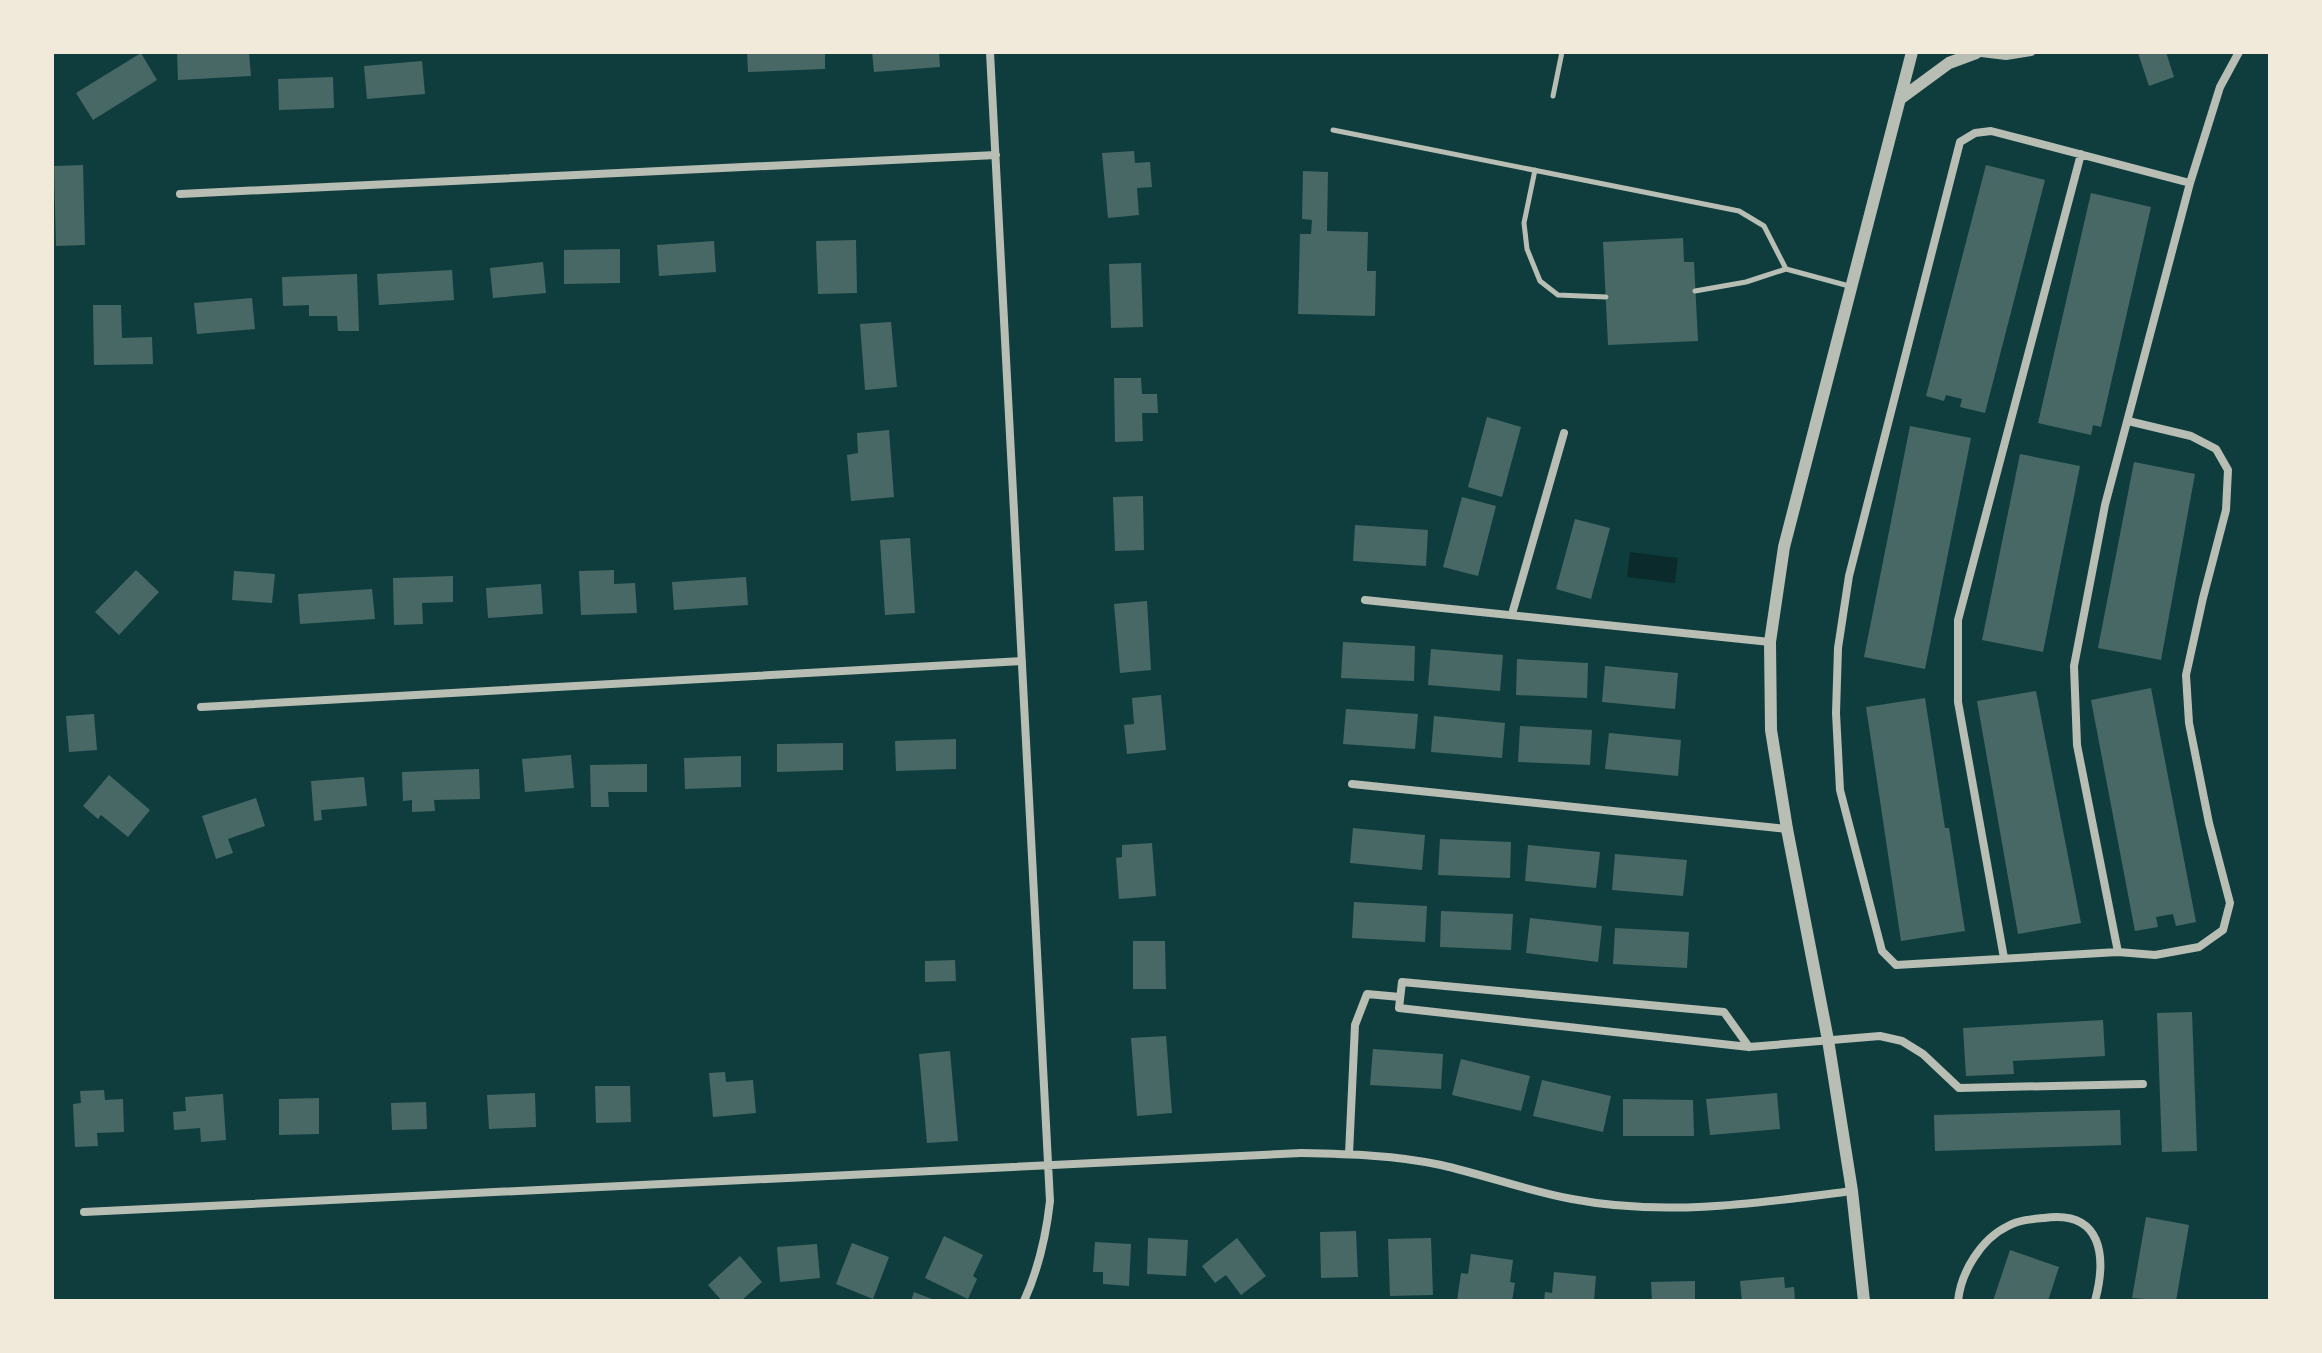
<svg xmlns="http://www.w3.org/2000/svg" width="2322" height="1353" viewBox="0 0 2322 1353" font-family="'Work Sans',sans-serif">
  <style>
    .water { fill: #0a2a2b }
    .building { fill: #486865 }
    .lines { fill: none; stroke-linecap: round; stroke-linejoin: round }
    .service { stroke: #b8beb3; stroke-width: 5 }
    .minor { stroke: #b8beb3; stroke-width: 8 }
    .tertiary { stroke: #b8beb3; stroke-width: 12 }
  </style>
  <rect width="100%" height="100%" fill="#0f3d3e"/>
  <path class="water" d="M1630,552L1678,558L1675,583L1627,577Z"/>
  <path class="building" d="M177,52H249L251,76L178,80Z
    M747,52H825V69L748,72Z
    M872,52H939L940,67L874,72Z
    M2142,52H2166L2174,77L2149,86L2138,53Z
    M141,53L157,80L93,120L76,93Z
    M422,61L425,94L367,99L364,66Z
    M333,77L334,108L279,110L278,79Z
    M1134,151L1135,163L1150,162L1152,187L1137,188L1139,215L1108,218L1102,153Z
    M83,165L85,245L56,246L54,166Z
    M1986,165L2045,180L1985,413L1960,407L1962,399L1946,395L1944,401L1926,396Z
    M1303,171L1328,172L1327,231L1368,232L1367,271H1376L1375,316L1298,314L1300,234H1311L1312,220L1302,219Z
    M2091,193L2151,207L2101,427L2093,425L2091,435L2038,423Z
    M1683,238L1684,262H1694L1698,341L1608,345L1603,242Z
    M856,240L857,293L818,294L816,241Z
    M714,241L716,272L659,276L657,245Z
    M620,249V283L564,284V250Z
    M543,262L546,293L493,298L490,268Z
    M1141,263L1143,327L1111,328L1109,264Z
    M452,270L454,300L379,305L377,274Z
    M357,274L359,331H338L337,316H309V305L283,306L282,277Z
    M252,298L255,329L197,334L194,303Z
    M93,305H121L122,338L152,337L153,364L94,365Z
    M891,322L897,387L865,390L860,324Z
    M1114,378H1141L1142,394H1157L1158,413H1142L1143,441L1115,442Z
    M1487,417L1521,427L1502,497L1468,487Z
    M1910,426L1971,438L1925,669L1864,657Z
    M889,430L894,497L851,501L847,455L858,453L857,433Z
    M2020,454L2080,466L2043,652L1982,640Z
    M2134,462L2195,474L2161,660L2098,648Z
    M1143,496L1144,550L1115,551L1113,497Z
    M1462,497L1496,506L1478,576L1443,567Z
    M1575,519L1610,528L1591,599L1556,589Z
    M1355,525L1428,530L1426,566L1353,561Z
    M910,538L915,613L885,615L880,540Z
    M136,570L159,592L119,635L95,612Z
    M614,570V584L635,583L637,613L581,615L579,571Z
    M234,571L275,574L272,603L232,600Z
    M453,576V602L422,603L423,624L394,625L393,578Z
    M746,577L748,605L674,610L672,582Z
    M541,584L543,614L488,618L486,588Z
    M372,589L375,619L300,624L298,594Z
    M1147,601L1151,670L1120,673L1114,604Z
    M1343,642L1415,646L1414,681L1341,678Z
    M1431,649L1503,655L1500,691L1428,685Z
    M1517,659L1588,663L1587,698L1516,695Z
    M1605,666L1678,673L1675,709L1602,702Z
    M2151,688L2196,922L2176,926L2173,914L2156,917L2158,927L2135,931L2091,700Z
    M2036,691L2081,923L2018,934L1977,701Z
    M1161,695L1166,750L1127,754L1124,725L1134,724L1132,698Z
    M1925,698L1945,828H1949L1965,931L1901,941L1866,707Z
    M1346,709L1418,714L1415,749L1343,744Z
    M94,714L97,750L69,752L66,716Z
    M1434,716L1505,723L1502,758L1431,752Z
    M1520,726L1592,730L1590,765L1518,762Z
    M1609,733L1681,740L1678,776L1605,769Z
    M956,739V769L896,771L895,741Z
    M843,743V770L777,772V744Z
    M571,755L574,788L525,792L522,759Z
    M741,756V787L685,789L684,758Z
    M647,764V792H608L609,807H591L590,765Z
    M479,769L480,799L434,800L435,811L412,812V800L403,801L402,772Z
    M109,775L150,810L128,837L101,815L98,819L83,806Z
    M364,777L367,806L321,810L322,820L314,821L311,781Z
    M256,798L265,826L228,839L233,853L216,859L202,816Z
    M1353,828L1425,835L1422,870L1350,863Z
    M1440,839L1511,842L1510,878L1438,875Z
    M1152,843L1156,896L1119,899L1116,858L1122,857V845Z
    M1528,845L1600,852L1596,888L1525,881Z
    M1615,854L1687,860L1683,896L1612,890Z
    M1354,902L1427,906L1425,942L1352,938Z
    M1441,911L1513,914L1511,950L1440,947Z
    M1530,918L1602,926L1598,962L1526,953Z
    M1615,928L1689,932L1687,968L1613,964Z
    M1133,941H1165L1166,989H1133Z
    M955,960L956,981L925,982V961Z
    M2192,1012L2197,1151L2162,1152L2157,1013Z
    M2103,1020L2105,1056L2013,1061L2014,1074L1966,1076L1963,1028Z
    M1166,1036L1172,1113L1137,1116L1131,1038Z
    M1373,1049L1443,1054L1441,1089L1370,1085Z
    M950,1051L958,1141L927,1143L919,1054Z
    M1461,1059L1530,1076L1521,1111L1452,1095Z
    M725,1072L726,1082L753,1080L756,1113L713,1117L709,1073Z
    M1542,1080L1611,1096L1603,1132L1533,1116Z
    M595,1086H630L631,1122L596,1123Z
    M104,1090L105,1100L123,1099L124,1132L97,1133L98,1146L75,1147L73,1104L81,1103L80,1091Z
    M535,1093L536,1127L489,1129L487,1095Z
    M1777,1093L1780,1129L1710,1135L1706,1099Z
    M223,1094L226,1140L201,1142L200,1128L174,1130L173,1112L186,1111L185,1097Z
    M319,1098V1134L279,1135V1099Z
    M1623,1099L1693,1100L1694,1136H1623Z
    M426,1102L427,1129L392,1130L391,1103Z
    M2120,1110L2121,1145L1935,1151L1934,1115Z
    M2146,1217L2189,1225L2176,1301L2132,1298Z
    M1356,1231L1358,1277L1321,1278L1320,1232Z
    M944,1236L983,1255L973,1276L977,1279L968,1299L925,1278Z
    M1148,1238L1188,1240L1186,1276L1147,1274Z
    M1237,1238L1266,1276L1241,1295L1226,1275L1215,1283L1202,1266Z
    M1431,1238L1433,1295L1390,1296L1388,1239Z
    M1095,1242L1131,1244L1129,1286L1103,1284V1272H1093Z
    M852,1243L889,1257L873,1299L836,1284Z
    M817,1244L820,1278L780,1282L777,1247Z
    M2010,1250L2059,1267L2048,1301H1993Z
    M1471,1254L1513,1260L1510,1282L1515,1283L1512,1301H1457L1461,1273L1468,1274Z
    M740,1256L762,1282L741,1301H722L708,1285Z
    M1554,1272L1596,1276L1594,1301H1544L1545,1292L1552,1293Z
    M1784,1277L1785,1288L1794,1287L1795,1301H1742L1740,1281Z
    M1695,1281V1301H1652L1651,1282Z
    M914,1292L937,1301H911Z"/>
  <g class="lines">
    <path class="service" d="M1553,96L1562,52
      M1333,130L1739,211L1764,226L1786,269L1849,286
      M1535,170L1524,223L1527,249L1540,281L1558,295L1606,297
      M1695,291L1746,282L1786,269"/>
    <path class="minor" d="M990,52L1050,1201C1046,1237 1039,1268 1024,1301
      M1973,52L2006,56L2031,52
      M180,194L996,155
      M2128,421L2191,436L2216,449L2228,470L2226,510L2203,598L2186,675L2189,723L2209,823L2230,903L2223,930L2199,947L2155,955L2118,952L1896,965L1882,951L1840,790L1836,713L1838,648L1849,576L1960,142L1975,133L1991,131L2190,183
      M1365,600L1770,642
      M1512,614L1564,433
      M201,707L1022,661
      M1352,784L1787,829
      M2118,952L2077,745L2074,666L2105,505L2190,183L2220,87L2239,52
      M2004,958L1958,702V620L2081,154
      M1749,1047L1724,1012L1402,982L1399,1008L1749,1047L1880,1036L1902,1041L1923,1054L1959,1088L2143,1084
      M1349,1154L1355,1025L1367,994L1400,997
      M84,1212L1301,1153C1348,1154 1396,1155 1441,1165C1485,1175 1528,1191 1572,1199C1665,1217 1759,1203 1852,1191
      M1958,1301C1961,1272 1981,1239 2008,1226C2019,1220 2032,1219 2044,1218C2102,1210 2107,1256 2095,1301"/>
    <path class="tertiary" d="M1900,99L1949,63L1976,53
      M1864,1301L1852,1191L1828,1040L1787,829L1771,730L1770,642L1784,547L1912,52"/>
  </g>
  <rect width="2322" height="1353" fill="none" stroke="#f1e9da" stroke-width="108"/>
</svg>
